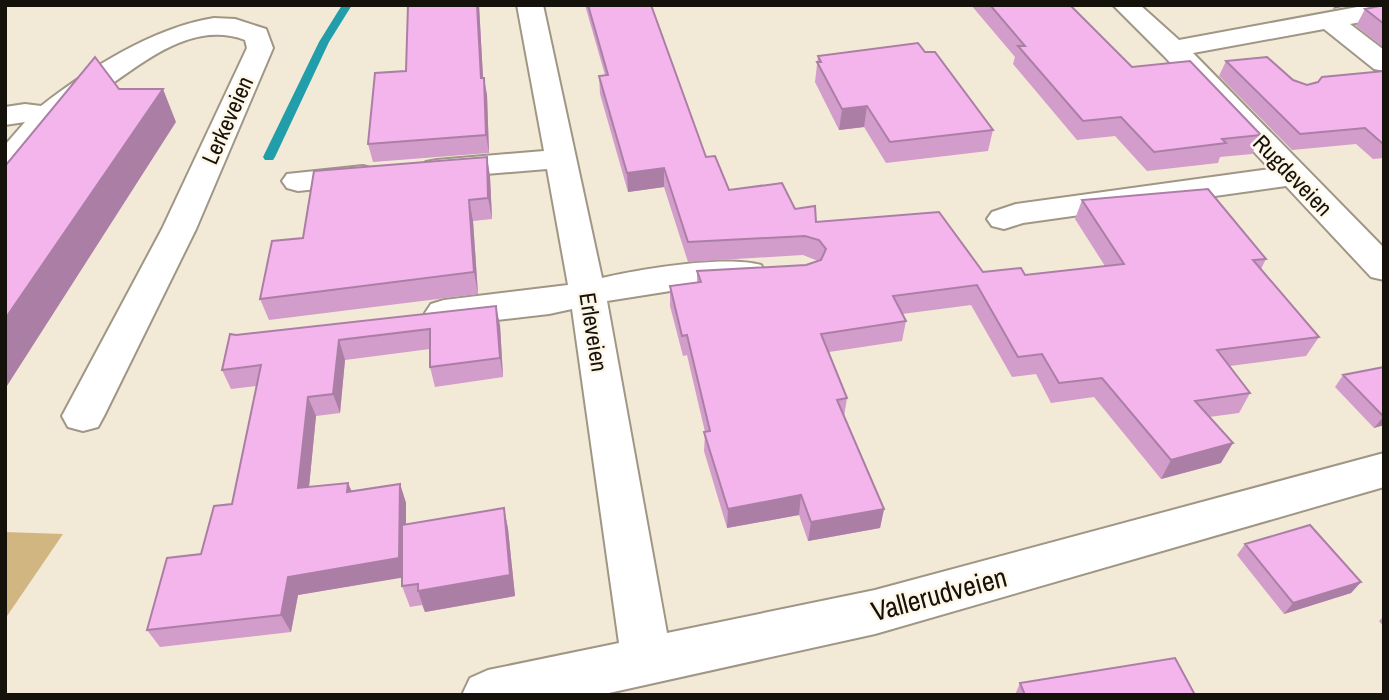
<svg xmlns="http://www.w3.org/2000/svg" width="1389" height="700" viewBox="0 0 1389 700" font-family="'Archivo Narrow',sans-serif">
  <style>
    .green { fill: #d1b682 }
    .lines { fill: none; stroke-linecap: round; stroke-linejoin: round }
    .stream { fill: #229eaa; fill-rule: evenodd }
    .minor-casing { stroke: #9f9685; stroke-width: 4 }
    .minor { fill: #fff; fill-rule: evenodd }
    .wall { fill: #d29ccb }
    .shaded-wall { fill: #ab7fa5 }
    .building { fill: #f4b5ec; stroke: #ab7fa5; stroke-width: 2 }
    .labels { text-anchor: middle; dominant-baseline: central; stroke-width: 5; stroke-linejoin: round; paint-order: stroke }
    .street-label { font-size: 23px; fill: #15120c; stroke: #fef7e8 }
    .near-street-label { font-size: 28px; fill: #15120c; stroke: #fef7e8 }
  </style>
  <rect width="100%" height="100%" fill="#f3e9d7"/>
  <path class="green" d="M5,532L63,534L5,619Z"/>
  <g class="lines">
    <path class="stream" d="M342,5H352L329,42L275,157L273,160H265L263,157L319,42Z"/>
    <defs>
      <path id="minor" d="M517,5H543L602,278C640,269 725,255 761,265L766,273L761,281L748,285L683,289L607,301L667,633L875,590L1384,453V487L875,634L600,695H462L470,678L488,670L619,643L572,309L549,314L444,326L431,322L425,313L431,304L444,300L568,285L547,169L437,178L426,176L421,169L426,162L437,160L544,151Z
        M1113,5H1140L1179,40L1368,5H1384V18L1350,24L1384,50V71L1374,69L1324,29L1193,53L1384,248V280L1371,277L1286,186L1023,223L1004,229L992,226L987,219L992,212L1016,204L1270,169L1163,55Z
        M214,18L235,19L266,29L273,48L196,229L104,416L98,427L83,431L68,427L62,416L162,229L247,48L245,40C192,20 144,62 103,90C87,102 69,112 55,126C39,141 27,168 5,173V145L25,122L5,125V107L25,104L41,106C90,68 152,28 214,18Z
        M363,166L374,169L379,176L374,183L298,191L287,188L282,181L287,174Z"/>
    </defs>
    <use href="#minor" class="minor-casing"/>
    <use href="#minor" class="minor"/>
  </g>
  <path class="wall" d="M408,5H479L483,78L487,95L489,153L373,162L368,144L406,71Z
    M585,5H651L706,157L729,190L795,209L816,222L983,272L1025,275L1105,266L1075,219L1082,200L1266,259L1261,269L1319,337L1306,356L1230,366L1250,393L1239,413L1209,417L1221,463L1161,479L1094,397L1051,403L1036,374L1012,377L971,305L902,314L906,321L902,341L829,352L847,398L844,417L884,509L880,528L808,541L799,515L727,528L704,451L705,432L687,355L683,356L670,306V286L697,283V271L806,265L818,261L803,255L688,262L664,187L628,192L600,94L599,76L605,75Z
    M971,5H1070L1132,67L1261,135L1252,154L1220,157L1218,163L1147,171L1115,136L1077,140L1013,64L1015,57Z
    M1384,5V48L1356,26L1365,9Z
    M925,52L993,130L988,151L886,163L864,127L839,130L815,82L818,56Z
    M1226,61L1293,80L1307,85L1384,71V158L1373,159L1356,144L1292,150L1219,76Z
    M487,157L490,177L492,219L473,221L478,294L269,320L260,299L303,238Z
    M500,325L503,377L435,387L430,367V349L345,360L340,413L316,416L309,487L348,483L352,492L400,484L406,503V524L504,508L508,529L515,596L425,612L422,605L410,607L402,586V577L298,595L291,632L160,647L147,630L201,554L232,504L256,386L231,389L222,370L236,335Z
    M1384,367V425L1374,428L1335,387L1343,375Z
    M1245,544L1361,582L1351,593L1284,614L1237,555Z
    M1384,616V627L1379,621Z
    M1020,683L1195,695H1015Z"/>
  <path class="shaded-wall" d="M477,5H479L484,95L481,78Z
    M1335,5H1352L1333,9Z
    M484,78L487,95L489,153L486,135Z
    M163,89L176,122L5,389V319Z
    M867,106L864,127L839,130L842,109Z
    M487,157L490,177L492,219L488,198Z
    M664,168V187L628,192L627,173Z
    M469,200L473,221L478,294L474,272Z
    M496,306L500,325L503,377L500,358Z
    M339,340L345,360L340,413L333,394Z
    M308,397L316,416L307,507L298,488Z
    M1384,416V425L1374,428Z
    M1233,443L1221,463L1161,479L1171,460Z
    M348,483L356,502L347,492Z
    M400,484L406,503V577L298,595L291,632L281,615L288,577Z
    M801,495L799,515L727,528L728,509Z
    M504,508L508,529L515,596L425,612L418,591Z
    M884,509L880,528L808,541L811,522Z
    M1361,582L1351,593L1284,614L1293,603Z"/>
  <path class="building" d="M408,5H477L481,78H484L486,135L368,144L375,73L406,71Z
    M588,5H651L706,157L715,156L729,190L782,183L795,209L815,206L816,222L939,212L983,272L1021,268L1025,275L1124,264L1082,200L1208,189L1266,259L1253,260L1319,337L1217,350L1250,393L1195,401L1233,443L1171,460L1102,378L1059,383L1042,354L1018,357L977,285L893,296L906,321L821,334L847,398L837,400L884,509L811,522L801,495L728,509L704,432L710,431L687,335L682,336L670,286L701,282L697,271L806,265L821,260L826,249L819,240L805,236L688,242L664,168L627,173L599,76L608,75Z
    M990,5H1070L1132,67L1190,61L1261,135L1222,139L1226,143L1154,152L1121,117L1083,121L1018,46H1025Z
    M1384,5V24L1365,9Z
    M918,43L925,52H935L993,130L890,142L867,106L842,109L817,62H821L818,56Z
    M95,57L119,89H163L5,319V166Z
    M1267,57L1293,80L1307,85L1318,82L1322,77L1384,71V143H1382L1365,128L1300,134L1226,61Z
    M487,157L488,198L469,200L474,272L260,299L272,241L303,238L314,171Z
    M496,306L500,358L430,367V329L339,340L333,394L308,397L298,488L348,483L347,492L400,484L399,558L288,577L281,615L147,630L167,558L201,554L214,506L232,504L261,365L222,370L230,334L236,335Z
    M1384,367V416H1383L1343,375Z
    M504,508L510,575L418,591V584L402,586V525Z
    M1310,525L1361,582L1293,603L1245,544Z
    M1175,658L1195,695H1025L1020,683Z"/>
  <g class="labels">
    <g class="street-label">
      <text transform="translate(227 120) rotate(-66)">Lerkeveien</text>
      <text transform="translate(1293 175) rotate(46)">Rugdeveien</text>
      <text transform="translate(594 332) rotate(81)">Erleveien</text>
    </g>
    <g class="near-street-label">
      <text transform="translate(939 594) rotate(-15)">Vallerudveien</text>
    </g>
  </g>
  <rect width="1389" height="700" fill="none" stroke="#15120c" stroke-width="14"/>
</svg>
